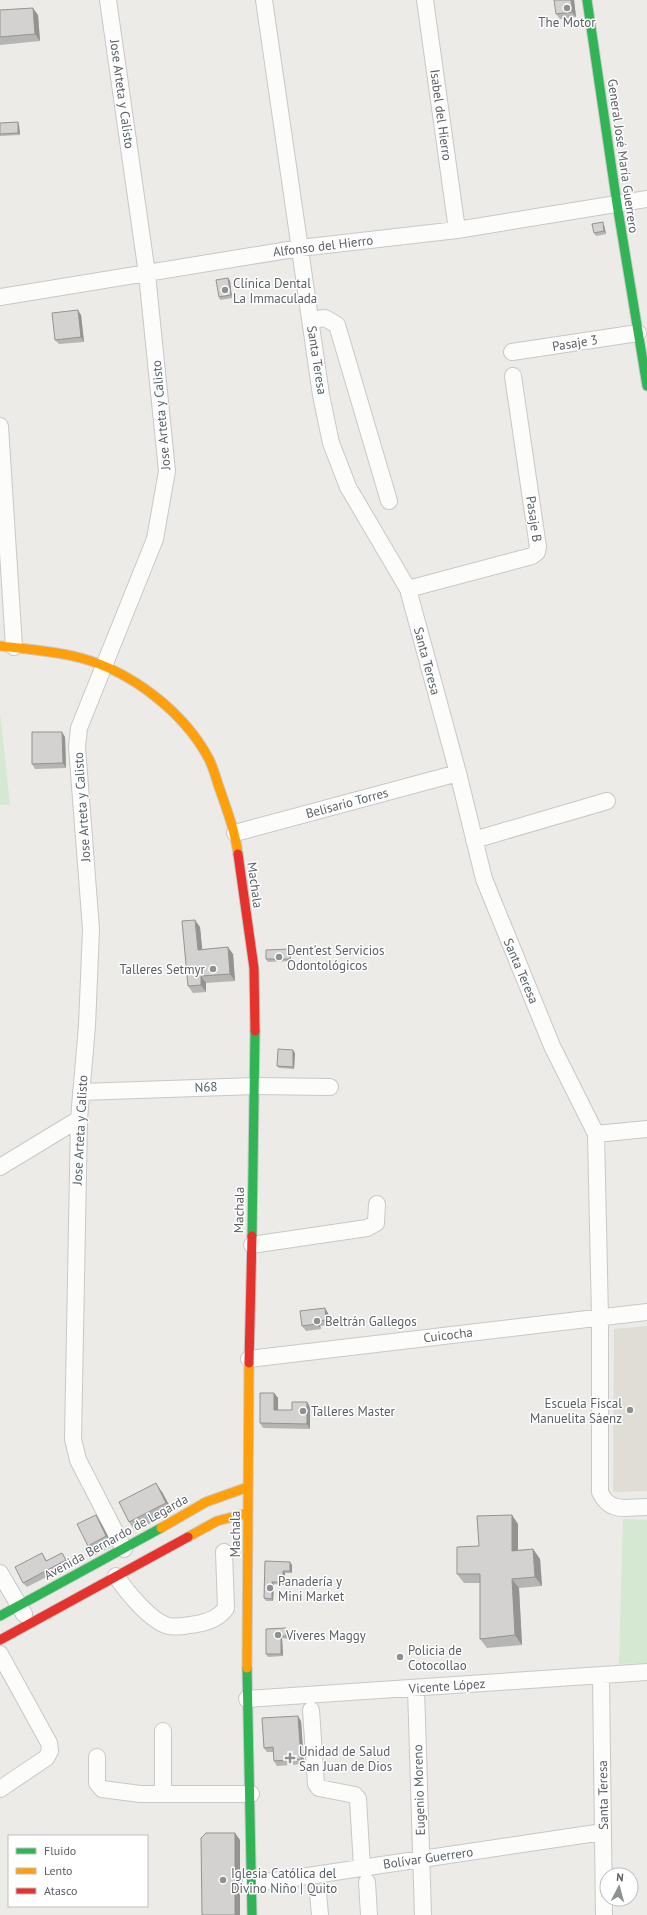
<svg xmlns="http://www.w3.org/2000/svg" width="647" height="1915" viewBox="0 0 647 1915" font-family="'PT Sans',sans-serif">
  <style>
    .education { fill: #dfddd6 }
    .green { fill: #d4e8d2 }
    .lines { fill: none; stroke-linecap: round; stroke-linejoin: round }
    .street-casing { stroke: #c8c8c8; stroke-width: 18 }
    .fast-casing { stroke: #c9c9c9; stroke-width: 11 }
    .slow-casing { stroke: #c9c9c9; stroke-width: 11 }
    .jam-casing { stroke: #c9c9c9; stroke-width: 11 }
    .street { stroke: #fcfcfb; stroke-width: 16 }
    .fast { stroke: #30b455; stroke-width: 9 }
    .slow { stroke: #ff9f0a; stroke-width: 9 }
    .jam { stroke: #e5322d; stroke-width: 9 }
    .wall { fill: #b5b5b3 }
    .shaded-wall { fill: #949392 }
    .building { fill: #d3d2d0; stroke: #949392 }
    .poi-dot { fill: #8e9192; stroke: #fff; stroke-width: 1.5 }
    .labels { text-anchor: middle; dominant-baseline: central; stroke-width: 3; stroke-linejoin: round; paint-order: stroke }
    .poi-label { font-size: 13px; fill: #5c6065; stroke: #fff; text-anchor: start }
    .street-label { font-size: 13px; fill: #5c6065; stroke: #fff }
  </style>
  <rect width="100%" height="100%" fill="#ecebe7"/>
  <path class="education" d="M647,1326V1491L613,1492L614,1329Z"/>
  <path class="green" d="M0,712L10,805H0Z
    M623,1519L647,1520V1663L619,1664Z"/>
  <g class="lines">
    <defs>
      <path id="street" d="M108,0L147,274L167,471L155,539L79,728L77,747L91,929L87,1026L79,1119L73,1439L78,1460L124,1549
        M264,0L321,395L331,443L348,487L408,589L458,773L484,879L552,1046L596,1134L600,1318V1492C610,1514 627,1507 647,1507
        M425,0L457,230
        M0,297L300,248L457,230L647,199
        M311,320L325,318L337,325L389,501
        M512,352L638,333
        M0,426L14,647
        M408,589L532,556L537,552L538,547L513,376
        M235,833L458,773
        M474,840L607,801
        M81,1092L255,1086L330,1087
        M596,1134L647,1129
        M0,1167L79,1119
        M252,1245L367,1228L376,1223L377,1204
        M249,1359L647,1312
        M0,1573L24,1614
        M116,1576C127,1592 151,1622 169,1626C179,1628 188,1625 197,1624C208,1622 220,1617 226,1608L224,1552
        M0,1654L49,1743L50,1751L46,1758L0,1789
        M601,1676L604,1915
        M416,1688L423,1915
        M247,1699L647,1672
        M311,1710L316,1784L319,1788L355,1795L358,1799L362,1867
        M97,1757V1783L102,1789L140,1794H251
        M163,1793V1731
        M251,1882L274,1881L603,1832
        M367,1882L369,1915
        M318,1893L320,1915"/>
      <path id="fast" d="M587,0L617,204L647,386
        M252,1236L255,1031
        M0,1616L161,1528
        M247,1668L252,1915"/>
      <path id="slow" d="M0,646C27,649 55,651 81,658C132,672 184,712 209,759C213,767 216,778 219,787C227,810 235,831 238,854
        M161,1528L206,1502L248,1487
        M188,1537L217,1521L248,1513
        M247,1668L249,1363"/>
      <path id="jam" d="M238,854L254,968L255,1031
        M249,1363L252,1236
        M0,1640L188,1537"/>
    </defs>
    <use href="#street" class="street-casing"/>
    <use href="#fast" class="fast-casing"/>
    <use href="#slow" class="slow-casing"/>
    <use href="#jam" class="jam-casing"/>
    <use href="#street" class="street"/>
    <use href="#fast" class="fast"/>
    <use href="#slow" class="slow"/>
    <use href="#jam" class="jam"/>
  </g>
  <path class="wall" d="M574,0L576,17L560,19L556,14Z
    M0,10L38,15L40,41L0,45Z
    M18,122L19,125L20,135L0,136V123Z
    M604,225L606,234L596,236L594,233Z
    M228,278L230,281L232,298L220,300L219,297Z
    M81,315L84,342L59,344L55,340Z
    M65,737L66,768L35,769L32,764Z
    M200,927L202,950L233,954L235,981L206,983V992L193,993L188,986Z
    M291,952V961L268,962L266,959Z
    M295,1053L294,1069L279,1068L277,1066Z
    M328,1313L330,1325L320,1326L321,1329L306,1331L302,1326Z
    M274,1393L278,1398V1410H292L307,1402L310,1407V1429L263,1428L260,1423Z
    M162,1492L173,1512L135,1531L129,1522Z
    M96,1515L102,1525L113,1546L95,1555L88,1546Z
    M518,1524V1550L533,1549L540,1559L542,1586L519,1588L522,1645L487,1648L480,1639V1583H464L457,1574L479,1546Z
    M42,1553L47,1561L66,1558L70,1565L27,1587L23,1583Z
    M265,1561L292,1565V1573H285L284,1585L274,1584L273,1601H266L264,1598Z
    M266,1629L288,1631V1639L282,1638L283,1656L268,1657L266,1654Z
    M301,1721L304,1764L277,1766L274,1761L273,1752H267L264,1748Z"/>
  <path class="shaded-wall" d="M571,0H574L576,17L572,12Z
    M33,8L38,15L40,41L35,34Z
    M18,122L19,125L20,135L18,133Z
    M603,222L604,225L606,234L604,231Z
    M228,278L230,281L232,298L231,295Z
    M78,310L81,315L84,342L81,337Z
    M62,732L65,737L66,768L63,763Z
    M195,920L200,927L203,957L198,950Z
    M228,947L233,954L235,981L230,974Z
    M290,949L291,952V961L290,959Z
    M201,976L206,983V992L201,985Z
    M293,1050L295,1053L294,1069L293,1067Z
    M325,1308L328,1313L330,1325L326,1320Z
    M317,1321L320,1326L321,1329L317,1324Z
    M274,1393L278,1398V1415L274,1410Z
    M307,1402L310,1407V1429L307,1424Z
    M156,1483L162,1492L173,1512L166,1503Z
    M96,1515L102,1525L113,1546L106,1536Z
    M512,1515L518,1524V1560L512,1551Z
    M533,1549L540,1559L542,1586L535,1577Z
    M290,1562L292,1565V1573L290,1571Z
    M283,1571L285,1573L284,1585L283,1582Z
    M512,1579L519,1588L522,1645L515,1635Z
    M272,1582L274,1584L273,1601L272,1599Z
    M286,1628L288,1631V1639L286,1636Z
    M281,1636L282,1638L283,1656L281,1654Z
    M298,1716L301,1721L304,1764L301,1759Z
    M235,1833L240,1840V1915H235Z"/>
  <path class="building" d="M554,0H571L572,12L556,14Z
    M33,8L35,34L0,37V10Z
    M18,122V133L0,134V123Z
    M603,222L604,231L594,233L592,224Z
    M228,278L231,295L219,297L216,280Z
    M78,310L81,337L55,340L52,313Z
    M32,732H62L63,763L32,764Z
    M195,920L198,950L228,947L230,974L201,976V985L188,986L182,921Z
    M290,949V959H266V950Z
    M278,1049L293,1050V1067L277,1066Z
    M325,1308L326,1320L317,1321V1324L302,1326L300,1311Z
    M260,1393H274V1410H292V1402H307V1424L260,1423Z
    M156,1483L166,1503L129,1522L119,1502Z
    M96,1515L106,1536L88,1546L77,1524Z
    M512,1515V1551L533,1549L535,1577L512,1579L515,1635L480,1639V1574H457V1547L479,1546L477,1516Z
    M42,1553L46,1561L62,1553L66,1560L23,1583L15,1567Z
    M265,1561L290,1562V1571H283V1582H272V1599L264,1598Z
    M286,1628V1636H281V1654H266V1629Z
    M298,1716L301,1759L274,1761L273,1747L264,1748L262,1718Z
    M206,1833H235V1915H202L201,1838Z"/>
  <g class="poi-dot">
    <circle cx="567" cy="8" r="4"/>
    <circle cx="225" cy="290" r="4"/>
    <circle cx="279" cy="957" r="4"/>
    <circle cx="213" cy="969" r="4"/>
    <circle cx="317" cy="1321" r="4"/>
    <circle cx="630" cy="1410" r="4"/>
    <circle cx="303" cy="1411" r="4"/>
    <circle cx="270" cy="1588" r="4"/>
    <circle cx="278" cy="1635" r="4"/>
    <circle cx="400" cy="1657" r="4"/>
    <path d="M288 1752h4v4h4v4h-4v4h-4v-4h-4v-4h4z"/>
    <circle cx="223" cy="1880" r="4"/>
  </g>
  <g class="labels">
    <g class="poi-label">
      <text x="567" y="22" text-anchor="middle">The Motor</text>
      <text x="233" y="283">Clínica Dental<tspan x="233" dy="15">La Immaculada</tspan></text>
      <text x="287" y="950">Dent'est Servicios<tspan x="287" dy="15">Odontológicos</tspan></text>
      <text x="205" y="969" text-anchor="end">Talleres Setmyr</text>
      <text x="325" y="1321">Beltrán Gallegos</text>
      <text x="622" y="1403" text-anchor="end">Escuela Fiscal<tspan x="622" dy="15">Manuelita Sáenz</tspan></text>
      <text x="311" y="1411">Talleres Master</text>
      <text x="278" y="1581">Panadería y<tspan x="278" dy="15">Mini Market</tspan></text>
      <text x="286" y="1635">Víveres Maggy</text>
      <text x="408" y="1650">Policia de<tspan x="408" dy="15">Cotocollao</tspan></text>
      <text x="299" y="1751">Unidad de Salud<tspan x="299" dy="15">San Juan de Dios</tspan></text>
      <text x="231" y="1873">Iglesia Católica del<tspan x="231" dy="15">Divino Niño | Quito</tspan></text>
    </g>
    <g class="street-label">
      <text transform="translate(122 94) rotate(82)">Jose Arteta y Calisto</text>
      <text transform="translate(441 115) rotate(82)">Isabel del Hierro</text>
      <text transform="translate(623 156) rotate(82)">General José María Guerrero</text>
      <text transform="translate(323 246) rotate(-7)">Alfonso del Hierro</text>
      <text transform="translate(575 343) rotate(-9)">Pasaje 3</text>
      <text transform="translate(317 360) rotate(81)">Santa Teresa</text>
      <text transform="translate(161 415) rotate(-95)">Jose Arteta y Calisto</text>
      <text transform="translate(534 519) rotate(82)">Pasaje B</text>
      <text transform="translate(427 661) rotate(75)">Santa Teresa</text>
      <text transform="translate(347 803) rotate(-15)">Belisario Torres</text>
      <text transform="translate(82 807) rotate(-94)">Jose Arteta y Calisto</text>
      <text transform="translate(255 885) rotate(82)">Machala</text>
      <text transform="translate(521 971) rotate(67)">Santa Teresa</text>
      <text transform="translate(206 1087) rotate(-2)">N68</text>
      <text transform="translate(80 1130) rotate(-87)">Jose Arteta y Calisto</text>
      <text transform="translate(239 1210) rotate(-89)">Machala</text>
      <text transform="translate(448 1335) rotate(-7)">Cuicocha</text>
      <text transform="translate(235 1534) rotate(-90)">Machala</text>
      <text transform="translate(116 1537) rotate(-29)">Avenida Bernardo de Legarda</text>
      <text transform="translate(447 1686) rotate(-4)">Vicente López</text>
      <text transform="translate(419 1790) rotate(-92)">Eugenio Moreno</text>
      <text transform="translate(603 1795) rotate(-91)">Santa Teresa</text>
      <text transform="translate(428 1858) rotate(-8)">Bolívar Guerrero</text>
    </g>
  </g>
  <rect x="8" y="1835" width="140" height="72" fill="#ffffff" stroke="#bebfc1"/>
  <rect x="16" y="1848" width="20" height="6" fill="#30b455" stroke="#bebfc1"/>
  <text x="44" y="1855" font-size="12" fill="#5c6065">Fluido</text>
  <rect x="16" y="1868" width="20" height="6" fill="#ff9f0a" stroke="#bebfc1"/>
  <text x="44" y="1875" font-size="12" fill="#5c6065">Lento</text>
  <rect x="16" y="1888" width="20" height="6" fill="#e5322d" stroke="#bebfc1"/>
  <text x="44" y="1895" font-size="12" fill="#5c6065">Atasco</text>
  <g transform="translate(619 1887) rotate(6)"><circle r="19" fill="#ffffff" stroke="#bebfc1"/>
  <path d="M0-3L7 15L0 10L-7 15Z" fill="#8e9192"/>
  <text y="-6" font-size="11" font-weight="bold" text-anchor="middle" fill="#5c6065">N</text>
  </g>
</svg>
